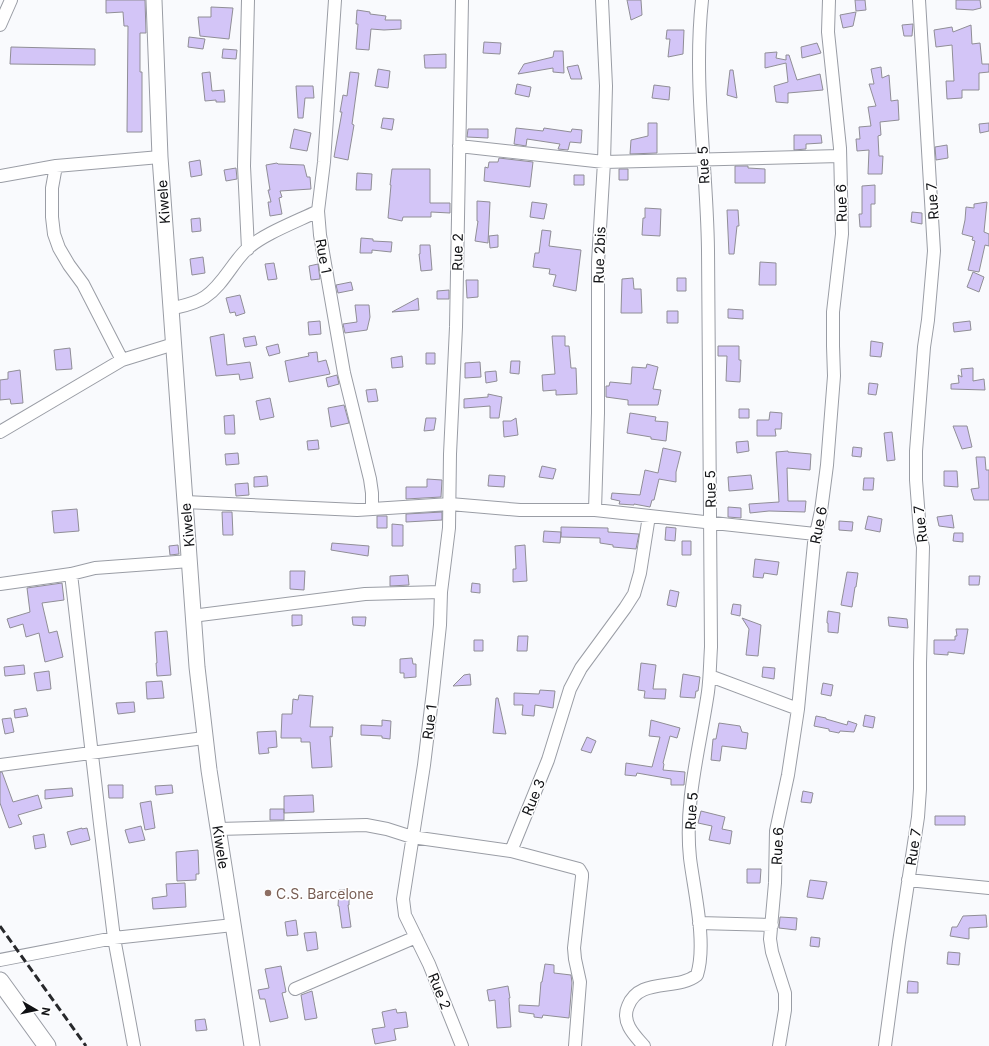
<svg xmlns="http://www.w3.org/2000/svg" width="989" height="1046" viewBox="0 0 989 1046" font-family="Inter,sans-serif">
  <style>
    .building { fill: #d3c5f7; stroke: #908e96 }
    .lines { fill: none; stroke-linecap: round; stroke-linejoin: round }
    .minor-casing { stroke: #9a9da5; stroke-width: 14 }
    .tertiary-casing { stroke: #9a9da5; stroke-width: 17 }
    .secondary-casing { stroke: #9a9da5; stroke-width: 19 }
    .minor { stroke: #fff; stroke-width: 12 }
    .tertiary { stroke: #fff; stroke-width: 15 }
    .secondary { stroke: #fff; stroke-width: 17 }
    .rail { stroke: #28292c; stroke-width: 3; stroke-dasharray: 8 4; stroke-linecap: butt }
    .education-dot { fill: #8d6e63; stroke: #fff; stroke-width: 1.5 }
    .labels { text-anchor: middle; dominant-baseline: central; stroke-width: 3; stroke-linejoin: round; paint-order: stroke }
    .street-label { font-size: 14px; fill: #101114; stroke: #fff }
    .education-label { font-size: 14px; fill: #785e54; stroke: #fff; text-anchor: start }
  </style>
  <rect width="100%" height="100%" fill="#f9fafd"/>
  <path class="building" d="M106,0H145L146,33H140V72H142V132H127L128,26H124L123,12L106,13Z
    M627,0H641L642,15L631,20Z
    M855,0H865L866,10L856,11Z
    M956,0H980L981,8L973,10L956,9Z
    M211,7L233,8L229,39L200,36L198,17H211Z
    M357,10L370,12V14L386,16L385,20H401V29L384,30L371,29L369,50L356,49L358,24H356Z
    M856,12L853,26L843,28L840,15Z
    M913,24L912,36H904L902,25Z
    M971,25L972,44L980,43L982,64H989V72L979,73V90H962V98L947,99L946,81H954L952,45L936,47L934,30L952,27L953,32Z
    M667,30H684L683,54L668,57L670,39H666Z
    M189,37L205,39L203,49L188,47Z
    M484,42L501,43L500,54L483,53Z
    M817,43L821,53L802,58L801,47Z
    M11,47L95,49V65L10,64Z
    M223,49L237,50L236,59L222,58Z
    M554,51H563L564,73L553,72V68L518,74L524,64L553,57Z
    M777,52L776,58L786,60V55H789L797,80L820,74L823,90L788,93V103L776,102L774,86L788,82L786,63L765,68V53Z
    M446,54V68H425L424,55Z
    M578,65L582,79H571L567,67Z
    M881,67L882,78L889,75L891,101L898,100L899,120L880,122L881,135L878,136L879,156H883L882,174H868L869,150L857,151L856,139H860L859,127L871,126L868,107L876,106L869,84H874L871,69Z
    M378,69L390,71L388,88L375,86Z
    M730,70H733L737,98L727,95Z
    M210,72L212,91L224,90L225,102H216V100L205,101L202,73Z
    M350,72L359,73L352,124L354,125L348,160L334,157L342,112H340L343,95L347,96Z
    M517,84L531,87L529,97L515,94Z
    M654,85L670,87L669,100L652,98Z
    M296,86H313L314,98H305L303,118H298Z
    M383,118L394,119L392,130L381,128Z
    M648,123H657V153L630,154L631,140L648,136Z
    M989,123V131L980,133L979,124Z
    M516,128L543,131L544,128L571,132L572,129L582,130L581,143L570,142L568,150L558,149L560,144L527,139L526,146L514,144Z
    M294,129L311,133L307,151L290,148Z
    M468,129H488V138L467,137Z
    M794,135H821L822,143L806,144V149L794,150Z
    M947,145L948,158L936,160L935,147Z
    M499,158L533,162L530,187L484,181L485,167L488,168L489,162H498Z
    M200,160L202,175L191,177L189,162Z
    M277,163L278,164L304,165L307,177H310L311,189L280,191L282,197L279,198L282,214L270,216L268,202H271L268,190H270L266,165Z
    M735,166H748V168L765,169V183H735Z
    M236,168L237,179L226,181L224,170Z
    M392,169H430V203H450V213L431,212V217H403L402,221L388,218L391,185H390Z
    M619,169H628V180H619Z
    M357,173L372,174L371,190H356Z
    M574,175H584V185H574Z
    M875,185V204H871V227H860L859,214H862V186Z
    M477,201L490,202L488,243L475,241L478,221H477Z
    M532,202L547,204L544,219L530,217Z
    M987,202L984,232L989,234V246L985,245L979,272L968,270L975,241L972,240L973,237L962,234L965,220L966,207L974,208V204Z
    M645,208L661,209L660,236L642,235L643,218H645Z
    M727,210H738L739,226H737L734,254H729Z
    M912,212L922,213V224L911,222Z
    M200,218L201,231L192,232L191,219Z
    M542,230L551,231L549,246L581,250L576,291L553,286L556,275L549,274L550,269L533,267L535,253H539Z
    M498,235V247L490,248L489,236Z
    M361,238L373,239V241L392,242L391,252L372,250V253H360Z
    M420,245H430L432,270L421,271L419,254H420Z
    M203,257L205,273L192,275L190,259Z
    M760,262L776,263V285H759Z
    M274,263L277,279L268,280L265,264Z
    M318,264L320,279L311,280L309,266Z
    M973,272L984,277L979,292L967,287Z
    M633,278L634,289H641L642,313H621L622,279Z
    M677,278H686V291H677Z
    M466,280H478V297L467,298Z
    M351,282L353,290L338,293L336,285Z
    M449,290V299H437V291Z
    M240,295L245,313L236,316L235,312L230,313L226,298Z
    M418,298L419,310L392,312Z
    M355,305H369L370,317L367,330L345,333L343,324L357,322Z
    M728,309L743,310V319L728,318Z
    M667,311H678V323H667Z
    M320,321L321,334L309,335L308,322Z
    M970,321L971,330L954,332L953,323Z
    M224,334L227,365L250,362L253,378L240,380L239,374L216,376L210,337Z
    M255,336L257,345L245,347L243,338Z
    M552,336H565V346H569L571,368H576L577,394L556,395V390L543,391L542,375L555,374Z
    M871,341L883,343L881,357L870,356Z
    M278,344L280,353L269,356L266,347Z
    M718,346H739V360H741L740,382L726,381L727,356H718Z
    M70,348L72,369L56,370L54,350Z
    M317,352L318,362L326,360L330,374L289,382L285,361L309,356L308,353Z
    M426,353H435V364H426Z
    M402,356L403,367L392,368L391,358Z
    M511,361H520L519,374L510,373Z
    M480,362L481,377L465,378V363Z
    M647,364L658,367L653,389L661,390L658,405H628V400L606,397V386H609L610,382L631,384L632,367L646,368Z
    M973,368V381L984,379L985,390L951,389V384L959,383L958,375L962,377L961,369Z
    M20,370L23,403L11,404L10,399L0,400V380L8,379V372Z
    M496,371L497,381L486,383L485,372Z
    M337,375L339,384L328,387L326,378Z
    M869,383L878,384L876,395L868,394Z
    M376,389L378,401L368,402L366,390Z
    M488,394L502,397L499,418H490V406L464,408V399L488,397Z
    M270,398L274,417L260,420L256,401Z
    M344,405L349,423L331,427L328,408Z
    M739,409H749V418H739Z
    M770,412L782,413L781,429H775L776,436H757V420H769Z
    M630,413L656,417L655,421L668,422L666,441L651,439V437L627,433Z
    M234,415L235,434H225L224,416Z
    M426,418H436L434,430L424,431Z
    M516,418L518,435L504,437L503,421H511Z
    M953,426H967L972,447L962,449Z
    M892,432L895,460L887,461L884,433Z
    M318,440L319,449L308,450L307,441Z
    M748,441L749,451L737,453L736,442Z
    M853,447L862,448L861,457L852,456Z
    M663,448L681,452L676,472V482L659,479L654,500H652L650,507L634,504V505L619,504L620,501L611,499L612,493L640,495L645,470L658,473Z
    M788,451V452L811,454L810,470L787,468L788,501H806L805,512L769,511L750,513L749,504L779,502L776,452Z
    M238,453L239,464L226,465L225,454Z
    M976,457H985L986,470H989V500H974L971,489L979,488Z
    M542,466L556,469L553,479L539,477Z
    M944,471H957L958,487L944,486Z
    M489,475L505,476L504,487L488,486Z
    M751,475L753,489L729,491L728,477Z
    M267,476L268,486L254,487V477Z
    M864,478H874L873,490H863Z
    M427,479L442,480L441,497L406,499V487H427Z
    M248,483L249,495L236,496L235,484Z
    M728,507L741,508V518L728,517Z
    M77,509L79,531L54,533L52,511Z
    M222,512H232L233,535H223Z
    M442,512V520L406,522V514Z
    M952,515L954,528L939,526L937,517Z
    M377,516H387V528H377Z
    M868,516L882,519L880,532L865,529Z
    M839,521L853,522L852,531L839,530Z
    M392,524L403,525V546H392Z
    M561,527L608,528V532L639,534L636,549L613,547V545L600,543V538L561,537Z
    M666,527L676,528L675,541L665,540Z
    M544,531L561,532L560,543L543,542Z
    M954,533H963V542L953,541Z
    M682,541H691V555H682Z
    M332,543L369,546L368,556L331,550Z
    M178,545L179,554L170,555L169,546Z
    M525,545L527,581L513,582V569H516L515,546Z
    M755,559L779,562L777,575L764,573L763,578L753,577Z
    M290,571H305L304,590L290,589Z
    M847,572L858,573L856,587H855L852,607L841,605Z
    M408,575L409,585L390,586V576Z
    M969,576H980L979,585H969Z
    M62,583L64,600L42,603L49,633L57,631L63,657L45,662L39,633L26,637L23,624L10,628L7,619L30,612L27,588Z
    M472,583L480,584V593L471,592Z
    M670,590L679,592L676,607L667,605Z
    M733,604L741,605L740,616L731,614Z
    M828,611L840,613L838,633L828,632V623H827V620Z
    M292,615H302V625L292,626Z
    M352,617H366L365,626L353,625Z
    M888,617L907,619L908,628L889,626Z
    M742,618L761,625L758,656L746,655L749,629Z
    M956,629H968L964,654L948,652V655L934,654V640H955V636H957Z
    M167,631L171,675L157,676L156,663H157L155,632Z
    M518,636H528L527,651H517Z
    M474,640H483V651H474Z
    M412,658L413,664H416V677L404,678V673H400V659Z
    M641,663L656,665L653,689H666L665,699L644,698L645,691L638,690Z
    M24,665L25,674L5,676L4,667Z
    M763,667L775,668L774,679L762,677Z
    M49,671L51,689L37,691L34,673Z
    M470,674L471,685L453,686L464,675Z
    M683,674L700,677L698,691H696L695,698L680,697Z
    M162,681L164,698L147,699L146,682Z
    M823,683L833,685L831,696L821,694Z
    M540,690L555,691L553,708L535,705L534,716L522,715L523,705H514V693L539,694Z
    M299,695L313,696L310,727H333L332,737L330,736L332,767L312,768L310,742H301V738H281L282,714H292L293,699L298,700Z
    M496,698H498L506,734L493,733Z
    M134,702L135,712L118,714L116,703Z
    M26,708L28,716L15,718L14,710Z
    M865,715L875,717L873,728L863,726Z
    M816,716L826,718V719L847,725L848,721L857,724L854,732L840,731L839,733L829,731V729L814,726Z
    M11,718L14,732L5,734L2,719Z
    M382,720L391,721L390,739L382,738V736L361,735V725L382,726Z
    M651,720L680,728L677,738L670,736L663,763L664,764L663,770L685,772L684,785H671V779L637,773L636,776L625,775L626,763L652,767L660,737L649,736Z
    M719,723L740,726L742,732L748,733L746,749L722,746L720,761L711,760L713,739H716Z
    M276,731L277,747L268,748L269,753L259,754L257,732Z
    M587,737L596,741L591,753L581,750Z
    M0,772H2L13,802L38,795L42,808L18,815L22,824L9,828L0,803Z
    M108,785H123V798H109Z
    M172,785L173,793L156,795L155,786Z
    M72,788L73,796L45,799V790Z
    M803,791L813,793L811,803L801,802Z
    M313,795L314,812L284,813V796Z
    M151,801L155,828L145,830L140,803Z
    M270,809H284V820H270Z
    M701,811L725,817L722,829L732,831L730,844L709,840L712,826L698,823Z
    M935,816H965V825H935Z
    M141,826L145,840L129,843L125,830Z
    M82,828V829L87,828L90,840L71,845L67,832Z
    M44,834L46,847L35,849L33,836Z
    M198,850L199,874H196V880L177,881L176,852Z
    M747,869H761L760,883H747Z
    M810,880L827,882L823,899L807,897Z
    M185,883L186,907L153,909L152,898L167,896L166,884Z
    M339,890H349V905H348L351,927L342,928L339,906H338Z
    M986,915L987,927L969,928V939L950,936L952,927H957L963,916Z
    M780,917L797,918L796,930L779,928Z
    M296,920L298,935L287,936L285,922Z
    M316,932L318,949L307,951L304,933Z
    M811,937L820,938L819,947L810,946Z
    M948,952L960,953L959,965L947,964Z
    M545,964L554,965V973L571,975L572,983L569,1018L543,1015L542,1018L534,1017V1014L519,1012V1005L539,1006L541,982H542Z
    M281,966L286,992L282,993L288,1018L270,1022L265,999H260L258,990L269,988L265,969Z
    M908,981L918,982V993H907Z
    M508,986L510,998H509L511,1027L497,1028L495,1000L489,1001L487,990Z
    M312,991L317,1018L305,1020L301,995Z
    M396,1009L397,1013L406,1012L408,1027L394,1029L396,1040L375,1044L372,1029L385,1027L382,1012Z
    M205,1019L207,1030L196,1031L195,1020Z"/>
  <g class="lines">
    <defs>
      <path id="minor" d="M335,0L324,162L318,211L320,235L344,373L370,479L372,493V509
        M462,0L456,327L450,454L449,528L441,592L440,625L433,691L424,765L403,899L405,915L429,964L462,1046
        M0,25L11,0
        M459,146L604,162L840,156
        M56,166L52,188V217L54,234L59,248L69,265L83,284L122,360
        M0,176L56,166L160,157
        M248,249L244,166L248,0
        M170,309C182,306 195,304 205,297C223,285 232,263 247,249C263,234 298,221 318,211
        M0,432L122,360L174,344
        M185,502L357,510L450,504L520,510H595L815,534
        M595,510L598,413V262L604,162L606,86L602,0
        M71,574L100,824L114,938L134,1046
        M0,584L71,574L95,568L190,561
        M192,616L365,594L441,592
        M710,676L798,709
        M0,765L204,738
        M218,829L366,825L387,829L412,837L511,851L579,869L582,874V877L574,948L575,959L580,982L575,1046
        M511,851L548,760L570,689L581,668L625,608L634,594L640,573L649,516
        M908,880L989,888
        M699,923L772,925
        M0,960L114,938L233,925
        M295,989L416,937
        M644,1046C634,1035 621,1022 628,1006C639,977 677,991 697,975C707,943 694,891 690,858C684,802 700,747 708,692C710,677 710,662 711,647C710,515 709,382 708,250C707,166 693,84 702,0
        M779,1046L785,1010V993L772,952L770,939L775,883L776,831L788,775L798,709L814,543L821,511L827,465L834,376L833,346V312L842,234L840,148L828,32L829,0
        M885,1046L899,942L918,817L920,789V663L923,547L920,532L916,480V451L924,347L928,320L934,251L919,0"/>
      <path id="tertiary" d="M154,0L160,157L197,667L209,770L252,1046"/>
      <path id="secondary" d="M0,981L47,1046"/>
    </defs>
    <use href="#minor" class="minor-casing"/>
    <use href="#tertiary" class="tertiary-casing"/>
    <use href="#secondary" class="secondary-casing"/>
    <use href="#minor" class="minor"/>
    <use href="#tertiary" class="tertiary"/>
    <use href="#secondary" class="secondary"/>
    <path class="rail" d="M0,926L86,1046"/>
  </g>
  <circle class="education-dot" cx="268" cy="893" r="4"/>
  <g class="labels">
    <g class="street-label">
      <text transform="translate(703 165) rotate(-93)">Rue 5</text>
      <text transform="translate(932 201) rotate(-94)">Rue 7</text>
      <text transform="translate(163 202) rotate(-94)">Kiwele</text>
      <text transform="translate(841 203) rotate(-91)">Rue 6</text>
      <text transform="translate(457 252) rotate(-89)">Rue 2</text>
      <text transform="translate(599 255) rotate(-88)">Rue 2bis</text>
      <text transform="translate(324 256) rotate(80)">Rue 1</text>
      <text transform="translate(710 489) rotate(-91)">Rue 5</text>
      <text transform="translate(920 524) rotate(-96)">Rue 7</text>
      <text transform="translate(187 525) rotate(-95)">Kiwele</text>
      <text transform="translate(818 525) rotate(-79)">Rue 6</text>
      <text transform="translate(429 722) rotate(-83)">Rue 1</text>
      <text transform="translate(533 797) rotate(-67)">Rue 3</text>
      <text transform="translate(691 811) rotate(-86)">Rue 5</text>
      <text transform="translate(777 846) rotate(-87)">Rue 6</text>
      <text transform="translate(221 847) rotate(81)">Kiwele</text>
      <text transform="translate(913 847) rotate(-81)">Rue 7</text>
      <text transform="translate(440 991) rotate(68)">Rue 2</text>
    </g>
    <g class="education-label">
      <text x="276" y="893">C.S. Barcelone</text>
    </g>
  </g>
  <g transform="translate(36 1010) rotate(99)" stroke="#ffffff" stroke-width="3" paint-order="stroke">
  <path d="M0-3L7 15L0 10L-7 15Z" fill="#101114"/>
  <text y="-6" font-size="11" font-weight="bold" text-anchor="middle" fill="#101114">N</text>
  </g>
</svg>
